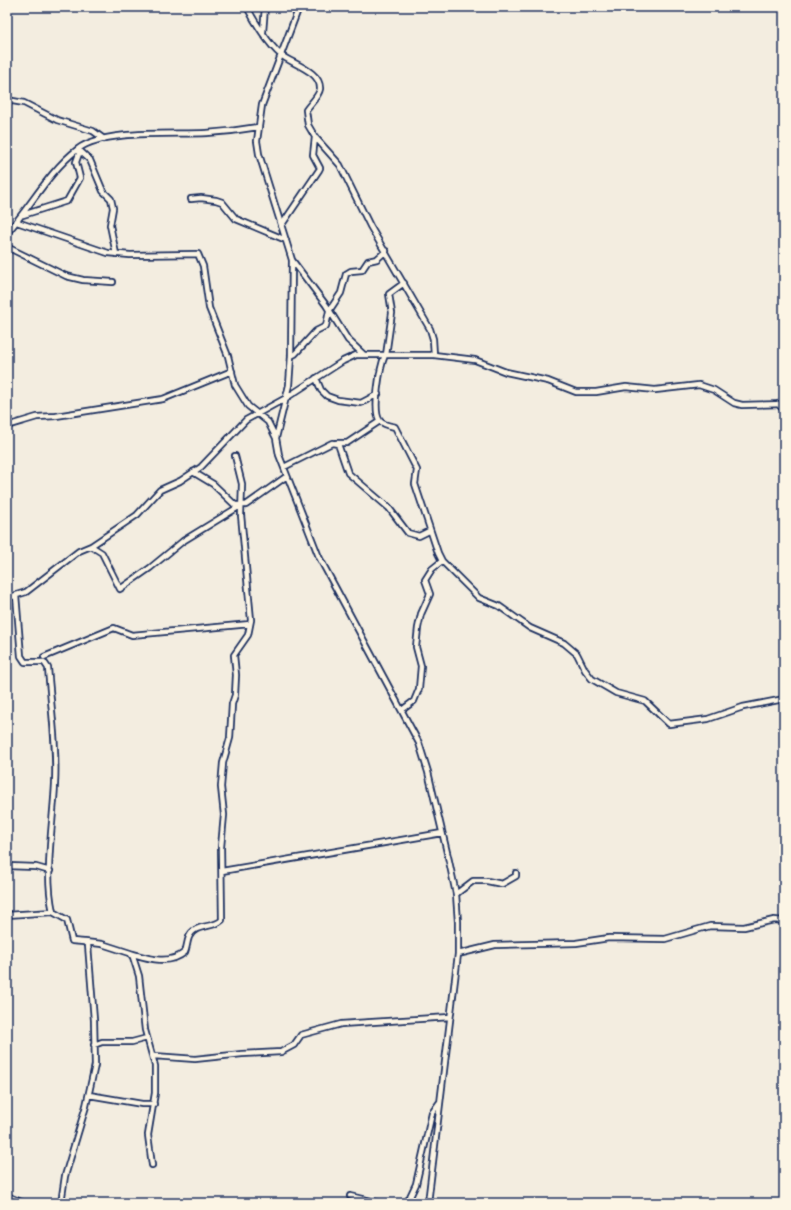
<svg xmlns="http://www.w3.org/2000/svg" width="791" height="1210" viewBox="0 0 791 1210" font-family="Kalam,sans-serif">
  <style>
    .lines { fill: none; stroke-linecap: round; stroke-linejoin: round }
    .street-casing { stroke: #1b2f5e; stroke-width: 8 }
    .secondary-casing { stroke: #1b2f5e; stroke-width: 10 }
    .street { stroke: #fcf5e5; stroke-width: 4.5 }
    .secondary { stroke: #fcf5e5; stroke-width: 7 }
  </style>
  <rect width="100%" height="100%" fill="#f3ede0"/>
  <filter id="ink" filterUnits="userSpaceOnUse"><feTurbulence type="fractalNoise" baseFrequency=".025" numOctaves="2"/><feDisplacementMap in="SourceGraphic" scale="8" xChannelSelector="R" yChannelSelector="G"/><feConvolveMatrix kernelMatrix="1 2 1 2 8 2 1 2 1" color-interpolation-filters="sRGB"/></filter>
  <g filter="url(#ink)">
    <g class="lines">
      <defs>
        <path id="street" d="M247,7C254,21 269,45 281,55C292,64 321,71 320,89C319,96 310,104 306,110L308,125L315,137L340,165L370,226L430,329L433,339L434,355
          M299,7L262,105L257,141L259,154L292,260L291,356L289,385L276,438L279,455L319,557L419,743L428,772L449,861L456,894L458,922V954L428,1203
          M263,32L265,7
          M7,100L24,103L57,120L93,131L104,139
          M78,149L90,160L103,191L111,199L113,208L110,225L116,254
          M191,199L201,198L216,200L222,202L236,219L286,240
          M23,215L67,201L80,178L76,162L80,151
          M17,222L108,253L130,255L198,254L203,266L209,308L228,356L235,385L248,406L268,422L276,438
          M281,226L319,170L320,168L313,155L315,137
          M7,233C31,206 49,171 78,149C105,129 173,135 207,133C224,132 241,130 258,127
          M7,247L66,276L83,280L113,282
          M292,260L326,305L348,340L363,354
          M385,355C380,367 372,411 380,421C384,425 391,426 395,427L417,470L415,484L438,553L442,561L479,598L499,606L530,628L564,643L577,654L585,670L592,679L616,693L645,701L669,724L708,719L743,707L784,699
          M386,355L392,313L389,294L404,283
          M291,356L295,354L316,331L326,326L329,311L341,293L346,274L351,271L362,270L368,261L377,259L386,251
          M316,378L321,390L327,396L338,400L361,403L378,394
          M778,404L784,410
          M7,426L37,417L56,416L163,399L232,371
          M336,443H347L380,421
          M284,467L332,443L338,444L348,473L389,508L408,533L419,536L429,531
          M193,472L213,484L235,505H246L287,476
          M91,546L102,553L120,589L150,568L183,541L240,506
          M16,595L21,656L25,662H44L48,668C51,707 57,746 55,784C53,826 44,871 53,912L67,920L72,941L84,942L88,945L94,1020L95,1065L86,1106L65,1176L61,1203
          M7,598L26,592L79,551L91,546L137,515L160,490L180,481L201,467L246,420L286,398L343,361L356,355H434L475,360L506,372L548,381L576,392H596L626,387L655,390L699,385L714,390L734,403L742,405L784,404
          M44,657L114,628L132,635L250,624
          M402,710L414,701L419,689L421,666L416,647L418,628L421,614L430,594L425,580L432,569L442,561
          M7,866L36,867L50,871
          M222,871L442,833
          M456,894L473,881H487L502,884L516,876V873
          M7,915L53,912
          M85,942L102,944L130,953L133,957L139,976L145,1030L155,1066V1093L148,1135L152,1165
          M130,953C147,958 169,966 185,952C187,947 187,942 189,937C195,923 213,929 222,920L221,847L224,815L221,787L223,763L230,738L232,704L235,695L236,675L234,655L248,635L251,620L241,515L242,484L235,456
          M458,954L495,945L576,943L609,938L665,939L710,926L744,927L774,920L784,921
          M94,1045L102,1042H132L147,1038
          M154,1056L195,1059L242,1054L281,1052L294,1045L301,1035L341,1024L450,1017
          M89,1095L142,1104H154
          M350,1196L379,1203
          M407,1203L416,1184L432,1113L439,1103"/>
        <path id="secondary" d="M7,1197L21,1203"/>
      </defs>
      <use href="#street" class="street-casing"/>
      <use href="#secondary" class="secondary-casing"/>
      <use href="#street" class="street"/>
      <use href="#secondary" class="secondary"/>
    </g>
  </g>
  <rect width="791" height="1210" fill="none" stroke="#fcf5e5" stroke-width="24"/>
  <rect x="12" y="12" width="767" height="1186" fill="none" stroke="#1b2f5e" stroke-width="1.5" filter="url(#ink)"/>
</svg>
